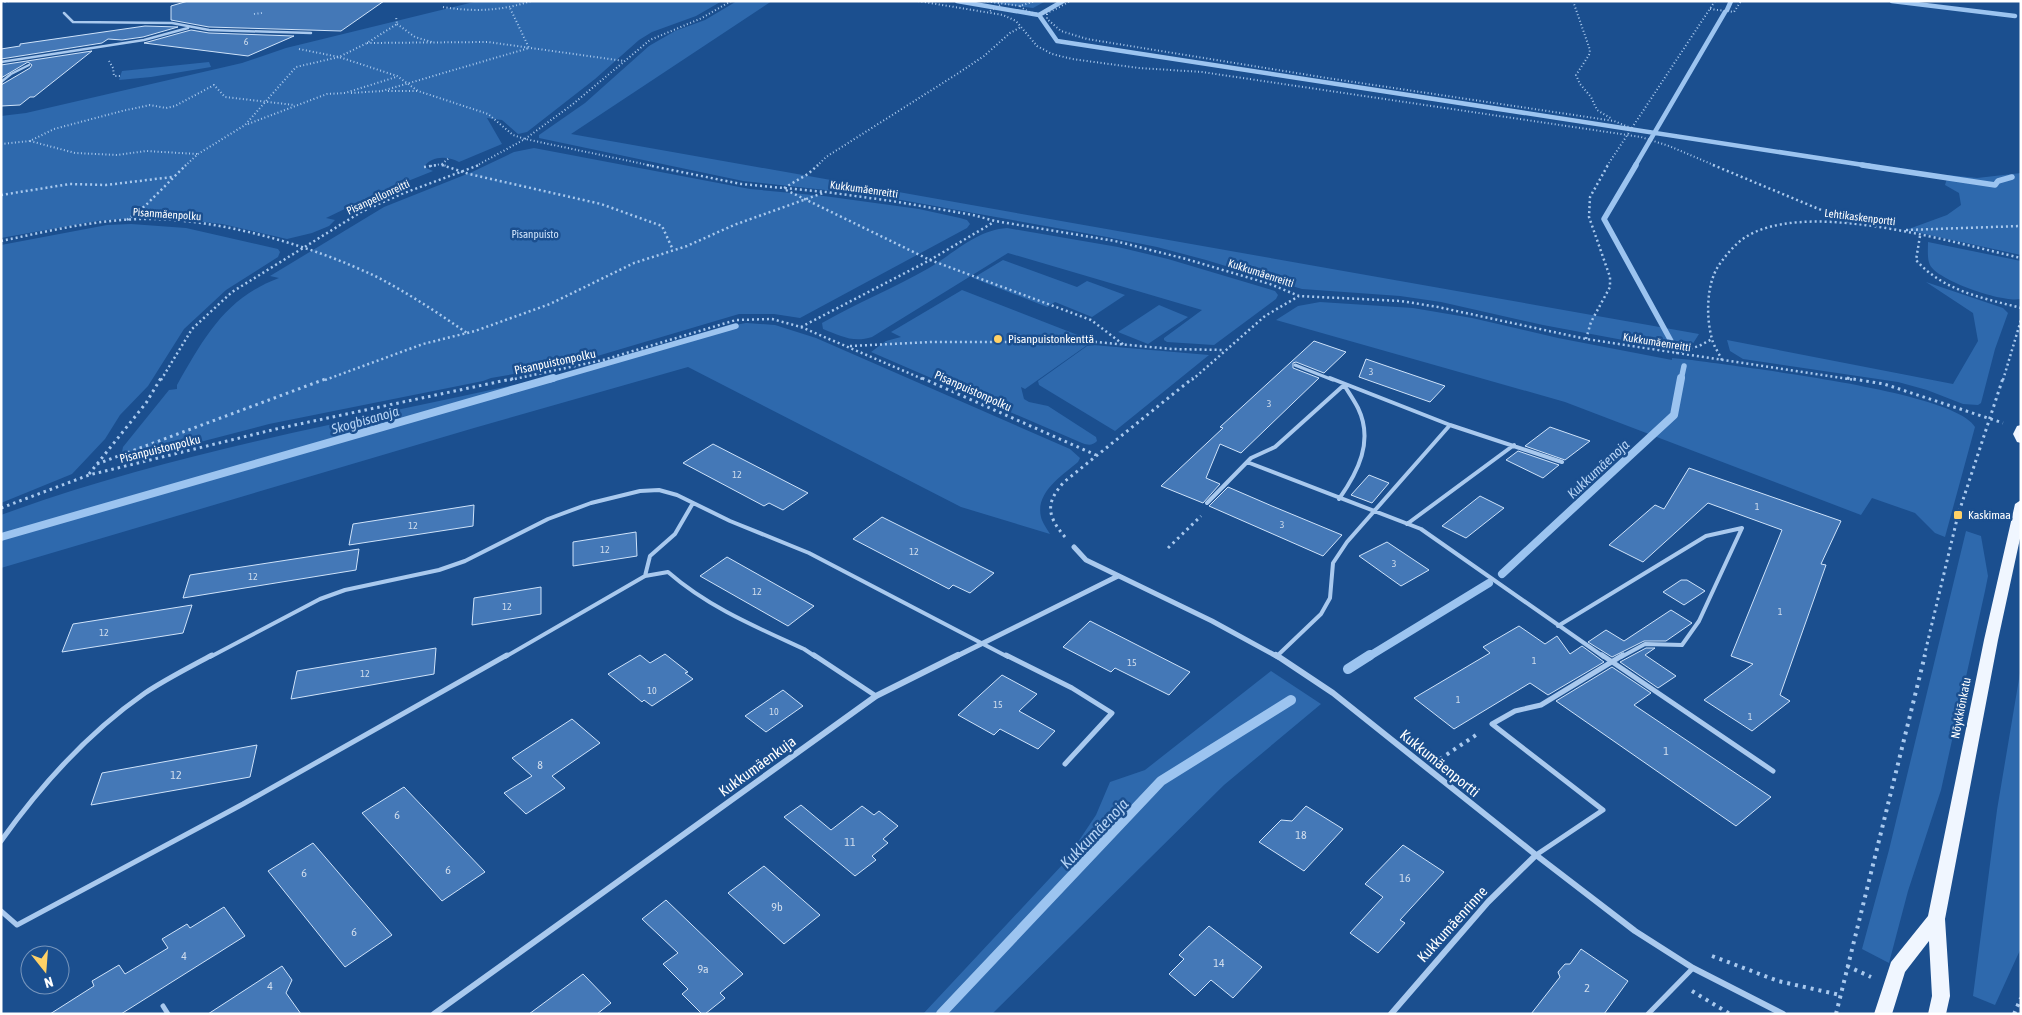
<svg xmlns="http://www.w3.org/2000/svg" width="2022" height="1015" viewBox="0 0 2022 1015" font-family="'Asap Condensed',sans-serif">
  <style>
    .green { fill: #2e69ad }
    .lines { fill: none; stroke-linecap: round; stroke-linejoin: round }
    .stream-far3 { stroke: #9cc4f0; stroke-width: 4.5 }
    .stream-far2 { stroke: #9cc4f0; stroke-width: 5.5 }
    .stream-far1 { stroke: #9cc4f0; stroke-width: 8 }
    .stream { stroke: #9cc4f0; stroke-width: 10 }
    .building { fill: #4478b7; stroke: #cfe3fa }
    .path-far3 { stroke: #a9c9ee; stroke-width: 2; stroke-dasharray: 1 2.5; stroke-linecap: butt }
    .path-far2 { stroke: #a9c9ee; stroke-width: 2.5; stroke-dasharray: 2 3; stroke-linecap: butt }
    .path-far1 { stroke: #a9c9ee; stroke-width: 3; stroke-dasharray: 2.5 4; stroke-linecap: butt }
    .path { stroke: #a9c9ee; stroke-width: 4; stroke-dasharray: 3 5; stroke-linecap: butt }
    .lane-far3 { stroke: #a9c9ee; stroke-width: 2.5 }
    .lane-far2 { stroke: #a9c9ee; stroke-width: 3 }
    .lane-far1 { stroke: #a9c9ee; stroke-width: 4 }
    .lane { stroke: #a9c9ee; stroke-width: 5 }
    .street-far1 { stroke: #a9c9ee; stroke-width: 5 }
    .street { stroke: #a9c9ee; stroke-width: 6 }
    .primary { fill: #f0f6ff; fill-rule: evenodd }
    .poi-dot { fill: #ffd166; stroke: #1b4f8f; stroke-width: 2 }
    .labels { text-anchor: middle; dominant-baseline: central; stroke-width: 5; stroke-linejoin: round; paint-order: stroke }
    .number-label { font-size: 10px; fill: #d0dded }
    .far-street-label { font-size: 11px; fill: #fff; stroke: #1b4f8f }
    .far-park-label { font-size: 11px; fill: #cfe3fa; stroke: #1b4f8f }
    .poi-label { font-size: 12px; fill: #fff; stroke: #1b4f8f; text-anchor: start }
    .street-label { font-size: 12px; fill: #fff; stroke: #1b4f8f }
    .near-number-label { font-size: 12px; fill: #d0dded }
    .water-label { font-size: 14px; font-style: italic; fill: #b5d3f5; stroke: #1b4f8f }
    .near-street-label { font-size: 15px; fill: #fff; stroke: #1b4f8f }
    .near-water-label { font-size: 16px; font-style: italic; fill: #b5d3f5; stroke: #1b4f8f }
  </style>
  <rect width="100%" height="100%" fill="#1b4f8f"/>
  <path class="green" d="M478,1H722L696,16L652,32L639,40L595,79L527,132L518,134L502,120L487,118L502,144L459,162C449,156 431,155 424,167L433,171L378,193L326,218L335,220L329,226L312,233L287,239L222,224L152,217L97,221L1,238V116L26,113L242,63L286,48Z
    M737,1H772L571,134L1699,334L1692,345L1671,349L1543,325L1441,302L1400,296L1302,289L1206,260L1157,247L1107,237L879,196L743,181L539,138V135L585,103L649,46L675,31L705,20Z
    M976,1H1046L1033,8Z
    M209,62L211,67L151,77L119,80L122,71Z
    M534,148L750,189L824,196L919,209L960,218L967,220L970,224L967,228L800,318L774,314H739L594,357L542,369L491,378L483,381L269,424L150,455L130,456L122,452L123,447L169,390L177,389V385C204,338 225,298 279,278L270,276L384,207L472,172L514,152Z
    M2021,173V255L1906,230L1947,215L1961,205L1959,193L1945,185L1948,175L1977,178Z
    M131,224L186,228L278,249L280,252L278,257L226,290L184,329L148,386L120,415L105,439L72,474L1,503V245L107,225Z
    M1007,228L1118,247L1168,259L1275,291L1278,295L1276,299L1214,345L1167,342L1164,340V338L1202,310L1008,253L872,337C853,343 841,336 823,329L822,323C857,303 894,288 929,268C954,253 977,230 1007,228Z
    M1928,242L2021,261L2020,299C2004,303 1938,281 1930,265C1927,259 1928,249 1928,242Z
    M1003,260L1077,287L1087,281L1125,295L1092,317L1055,302L1047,307L973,278Z
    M1926,282L2003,308L2008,313L1995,349L1981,403L1978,405L1963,404L1927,390L1898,382L1743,359L1730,351L1727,340L1953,384L1978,341L1973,313Z
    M962,290L1093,341L1025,389L1021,387L1024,399L1029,402L1048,406L1096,437L1097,441C1092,446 1088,445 1082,443L871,352L886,341L901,337L891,332Z
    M1320,302L1413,308L1472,318L1558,338L1672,360V358L1692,360C1739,367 1956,391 1975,427L1945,537L1935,533L1915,513L1872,498L1861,515L1565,402L1276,320L1298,306Z
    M1159,305L1188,317L1148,344L1118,332Z
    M746,323L775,325L816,338L1070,449L1080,458L1078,462C1063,475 1035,492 1041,517C1042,522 1047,529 1050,534L961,507L688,367L474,428L1,568V515C135,466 268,438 406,408C480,393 554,376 628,359C667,348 706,329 746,323Z
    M1093,345L1209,355L1115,431L1039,385L1038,381L1087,346Z
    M1966,531L1981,536L1988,576L1985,591L1941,790L1908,891L1889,963L1862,949L1889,850Z
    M2021,667V948L1995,1005L1973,996L1997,810Z
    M1271,671L1321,704L1224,785L992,1014H923L1064,863L1096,815L1110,782L1145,770Z"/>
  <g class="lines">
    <path class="stream-far3" d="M957,1L1039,15
      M1063,1L1039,15L1057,41L1870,166
      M1892,1L2015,16
      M1727,10L1731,1
      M1635,166L1725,12"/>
    <path class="stream-far2" d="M1636,165L1604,219L1671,341
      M1862,165L1995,185L1998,181L2012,177
      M549,380L736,326
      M1681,380L1684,366"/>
    <path class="stream-far1" d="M1,537L553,378
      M1502,574L1674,415L1681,378
      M1368,657L1489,583"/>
    <path class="stream" d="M1348,669L1370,655
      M941,1014L1161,781L1291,700"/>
  </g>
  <path class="building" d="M188,1H384L341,31L209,27L171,20V6Z
    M145,26L178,27L143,37L122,40L108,39L102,43L1,59V49L20,46V44Z
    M191,30L209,33L294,36L248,56L144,43Z
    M92,51L34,97H30L20,105L1,106V85L30,68L32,65L28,62L1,78V65Z
    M1314,341L1346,352L1324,373L1296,362L1293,363V368L1319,378L1241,453L1220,444L1206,478L1220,484L1203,503L1161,486L1223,428L1220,427Z
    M1366,359L1445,386L1430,402L1359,377Z
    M1550,427L1590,441L1565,460L1525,446Z
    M713,444L808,493L783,510L769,503L764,506L683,463Z
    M1518,451L1559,465L1543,478L1506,460Z
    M1689,468L1841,521L1821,564L1826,565L1780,695L1790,701L1752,731L1704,700L1753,664L1731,656L1782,530L1708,503L1643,562L1609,545L1655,505L1664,509Z
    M1369,475L1389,483L1372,503L1351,495Z
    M1228,487L1272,506L1342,535L1323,556L1209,506Z
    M1480,496L1504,508L1466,538L1442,526Z
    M474,505L473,526L349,545L353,524Z
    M882,517L994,573L970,593L953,585L949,589L853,539Z
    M636,532L637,556L573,566V542Z
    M1387,542L1429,570L1401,586L1359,556Z
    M359,549L356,570L183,598L190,575Z
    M727,557L814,606L788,626L700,576Z
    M1681,580H1687L1705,591L1684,605L1663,592Z
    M541,587V614L472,625L474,598Z
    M192,605L183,633L62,652L73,624Z
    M1671,610L1692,623L1666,641H1644L1612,657L1588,642L1606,630L1624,641Z
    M1090,621L1190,672L1169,695L1115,668L1111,672L1063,647Z
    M1519,626L1545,644L1557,636L1570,654L1582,646L1604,662L1548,695L1530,683L1454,729L1414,698L1490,653L1483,647Z
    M436,648L434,674L291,699L297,671Z
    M1646,648H1655L1645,655L1676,676L1658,688L1620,662Z
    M665,654L688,672L685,673L693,679L652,706L644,700L642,702L608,674L640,655L650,663Z
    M1612,667L1651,693L1634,705L1771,797L1736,826L1556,701Z
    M1002,675L1037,694L1019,711L1055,731L1038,749L1000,729L994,735L958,715Z
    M783,690L803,706L766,732L745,716Z
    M572,719L600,743L552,776L565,788L526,814L504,793L532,776L512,758Z
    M257,745L250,777L91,805L102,773Z
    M404,787L485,872L442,901L362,813Z
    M801,805L831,830L862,806L874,815L879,811L898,826L883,839L888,843L872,856L876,860L855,876L784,817Z
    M1306,806L1343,829L1304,871L1259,842L1281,820L1292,821Z
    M313,843L392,935L345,967L268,871Z
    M1403,845L1444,872L1400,920L1405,923L1378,953L1350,933L1383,897L1365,884Z
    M764,866L820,915L784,944L728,893Z
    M666,900L743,974L720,993L725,998L705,1014H702L682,994L688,989L663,964L678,953L642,919Z
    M224,907L245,936L121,1014H50L94,986L92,981L119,965L125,974L168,948L162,939L187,924L190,928Z
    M1209,926L1262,967L1233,998L1211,980L1195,996L1169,974L1184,959L1179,955Z
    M1581,949L1628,981L1604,1014H1531L1560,977L1558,972L1565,964H1570Z
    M282,966L292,980L286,993L301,1014H208Z
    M583,974L611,1003L597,1014H529Z"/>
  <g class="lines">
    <path class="path-far3" d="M918,1L1003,15L1016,21L1037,46L1052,54L1072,59L1139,68L1202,72L1641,137L1669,146L1716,166
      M984,1L1020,6L1035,1
      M1573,1L1590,50L1589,55L1576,75L1580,84L1591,97L1597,110L1612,119
      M1,3L9,1
      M1020,6C1038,21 1053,11 1070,1
      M443,7C473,12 502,11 531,1
      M1710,9L1734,12L1741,1
      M990,11L1002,4
      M254,14L262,13
      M1047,14V19L1061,31L1087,39L1327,78L1614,121L1631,128
      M397,24L415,37L432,42
      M367,43L488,42L624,61
      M299,49L339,57L397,76L418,91L488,114L513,135L525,139L653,166
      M109,61L113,68L114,76H121
      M382,91L529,48L510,8
      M388,91H417
      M351,93L382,91
      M248,124L327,94L345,93L396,77
      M30,141L75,153L117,155L146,151L197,154
      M1,144L30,141L54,129L122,111L150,105L166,108L175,106L214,85L225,97L294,105
      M442,164L449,158
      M185,166L198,154L245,125L296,67L339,57L367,43L397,24L396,17
      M431,166L441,164L446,166
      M476,166L525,139L573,104L650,40L702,18L731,1
      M817,166L826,157L957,74L984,56L1010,33L1021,27
      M1607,166L1715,1"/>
    <path class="path-far2" d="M442,165L469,174L601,204L662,226L673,250
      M647,165L741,184L826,192L892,201L973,215L995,221L1115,241L1186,259L1270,284L1299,296L1401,301L1438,307L1586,339L1855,380
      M1713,165L1850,222
      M424,167L438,165
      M784,188L808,174L818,165
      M786,190L930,260L1091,320L1124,345
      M1,195L70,184L106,185L172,177
      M127,220L146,205L186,165
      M1906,230L2021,226
      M1920,236L1916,260C1943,291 1983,298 2021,308
      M1,241C49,231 98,219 147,219C221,219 310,245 377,277C408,293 438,313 467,333
      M801,327L930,260L994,222
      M1586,339L1591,322L1610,287V277L1589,217L1590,197L1608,165
      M850,346L932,342H1096L1172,349L1224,350
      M1676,353L1699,346L1712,339
      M1722,360C1719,353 1714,347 1712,339C1706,318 1706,284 1719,265C1729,251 1739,239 1755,232C1821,203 1951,242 2021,258
      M161,380L192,329L232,292L361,212L399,195L479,165
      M325,380L423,344L475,331L550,304L634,263L687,246L734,225L823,193
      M510,380L603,360L736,320L772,319L801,327L925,380
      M1192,380L1265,316L1299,296
      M2003,380L2021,320"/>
    <path class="path-far1" d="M922,378L1096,455
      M1847,378L1884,384L2003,423
      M97,464L328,378
      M89,474L146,403L161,378
      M1,508L89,475L276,429L516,378
      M1065,537C1047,516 1045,503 1064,482L1193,378
      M1168,548L1201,516
      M1924,657L1958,515L2003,378"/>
    <path class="path" d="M1440,759L1479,733
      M1712,956L1778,981L1840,995
      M1847,966L1871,977
      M1692,991L1730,1014
      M1836,1014L1925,655
      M2014,1014L2021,998"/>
    <path class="lane-far3" d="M64,13L73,22L172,23L209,30L311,33
      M1,62L144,40L188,28
      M1,82L11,74L29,65"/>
    <path class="lane-far2" d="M1295,365L1333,380"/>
    <path class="lane-far1" d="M1330,378L1450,425L1562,462
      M1247,462L1421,529L1604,657
      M1207,503L1251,458L1275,447L1344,385C1349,393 1354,400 1358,408C1374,441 1358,472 1339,499
      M1407,524L1514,445
      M645,576L650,556L675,534L693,503
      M1558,626L1706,536L1742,528
      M1277,656L1321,614L1330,598L1333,563L1347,542L1450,425
      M210,657L320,599L345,590L439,570L465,561L548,519L591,503L640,491L659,490L677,495L730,521L809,553L1008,657
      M505,657L645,576L668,572C708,607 756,627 804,649L816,657
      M1621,657L1645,644L1682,645L1699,621L1742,528"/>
    <path class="lane" d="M814,655L876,696
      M1006,655L1072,688L1112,713L1065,764
      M1602,655L1773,771
      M1,841C41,785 89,732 145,693C166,679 190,667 212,655
      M1536,855L1603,810L1492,724L1515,711L1541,705L1623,655
      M1,911L17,925L243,804L507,655
      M163,1006L168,1014
      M1648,1014L1693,968"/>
    <path class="street-far1" d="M1074,547L1086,560L1212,621L1278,657
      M955,657L1118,576"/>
    <path class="street" d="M1276,655L1333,693L1536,855L1635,931L1693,968L1783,1014
      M434,1014L876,696L958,655
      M1391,1014L1488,902L1536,855"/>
    <path class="primary" d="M2021,425V443L2017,442L2013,434L2017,426Z
      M2021,500V534L1998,640L1945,919L1950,996L1946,1014H1928L1932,996L1929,941L1905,972L1892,1014H1874L1891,962L1928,916L1984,640L2015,504Z"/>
  </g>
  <g class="poi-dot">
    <circle cx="998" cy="339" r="5"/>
    <rect x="1953" y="510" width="10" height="10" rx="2.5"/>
  </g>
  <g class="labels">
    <g class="number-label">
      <text x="246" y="41">6</text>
      <text x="1371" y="371">3</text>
      <text x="1269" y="403">3</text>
      <text x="737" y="474">12</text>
      <text x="1757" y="506">1</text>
      <text x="1282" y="524">3</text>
      <text x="413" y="525">12</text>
      <text x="605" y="549">12</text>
      <text x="914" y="551">12</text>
      <text x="1394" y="563">3</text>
      <text x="253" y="576">12</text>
      <text x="757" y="591">12</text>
      <text x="507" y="606">12</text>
      <text x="1780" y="611">1</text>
      <text x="104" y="632">12</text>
      <text x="1534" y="660">1</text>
      <text x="1132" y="662">15</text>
      <text x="365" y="673">12</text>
      <text x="652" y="690">10</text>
      <text x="1458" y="699">1</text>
      <text x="998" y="704">15</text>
      <text x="774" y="711">10</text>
      <text x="1750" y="716">1</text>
    </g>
    <g class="far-street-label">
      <text transform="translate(864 189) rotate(8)">Kukkumäenreitti</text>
      <text transform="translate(378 197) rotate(-25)">Pisanpellonreitti</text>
      <text transform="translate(167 214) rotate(4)">Pisanmäenpolku</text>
      <text transform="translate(1860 217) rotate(7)">Lehtikaskenportti</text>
      <text transform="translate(1261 273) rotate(18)">Kukkumäenreitti</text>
      <text transform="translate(1657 342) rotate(9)">Kukkumäenreitti</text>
    </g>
    <g class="far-park-label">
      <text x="535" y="234">Pisanpuisto</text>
    </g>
    <g class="poi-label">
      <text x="1008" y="339">Pisanpuistonkenttä</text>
      <text x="1968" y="515">Kaskimaa</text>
    </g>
    <g class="street-label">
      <text transform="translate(555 362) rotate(-12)">Pisanpuistonpolku</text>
      <text transform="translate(973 391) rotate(24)">Pisanpuistonpolku</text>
      <text transform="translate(160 449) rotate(-14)">Pisanpuistonpolku</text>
      <text transform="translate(1961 708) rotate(-79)">Nöykkiönkatu</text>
    </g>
    <g class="near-number-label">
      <text x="1666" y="751">1</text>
      <text x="540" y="765">8</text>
      <text x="176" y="775">12</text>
      <text x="397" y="815">6</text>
      <text x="1301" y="835">18</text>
      <text x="850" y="842">11</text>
      <text x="448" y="870">6</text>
      <text x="304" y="873">6</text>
      <text x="1405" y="878">16</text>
      <text x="777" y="907">9b</text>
      <text x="354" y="932">6</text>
      <text x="184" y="956">4</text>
      <text x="1219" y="963">14</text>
      <text x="703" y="969">9a</text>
      <text x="270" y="986">4</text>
      <text x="1587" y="988">2</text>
    </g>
    <g class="water-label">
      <text transform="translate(365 420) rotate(-16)">Skogbisanoja</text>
      <text transform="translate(1598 469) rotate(-43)">Kukkumäenoja</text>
    </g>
    <g class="near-street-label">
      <text transform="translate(1440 763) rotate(39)">Kukkumäenportti</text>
      <text transform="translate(757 766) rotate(-36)">Kukkumäenkuja</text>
      <text transform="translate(1452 924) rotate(-48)">Kukkumäenrinne</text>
    </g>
    <g class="near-water-label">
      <text transform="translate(1094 833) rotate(-46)">Kukkumäenoja</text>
    </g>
  </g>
  <rect width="2022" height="1015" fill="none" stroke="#ffffff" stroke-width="5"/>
  <g transform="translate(45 970) rotate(163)"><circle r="24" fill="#1b4f8f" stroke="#7695bc"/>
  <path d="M0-4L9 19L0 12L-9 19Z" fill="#ffd166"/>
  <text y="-8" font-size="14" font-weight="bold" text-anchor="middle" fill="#ffffff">N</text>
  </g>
</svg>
